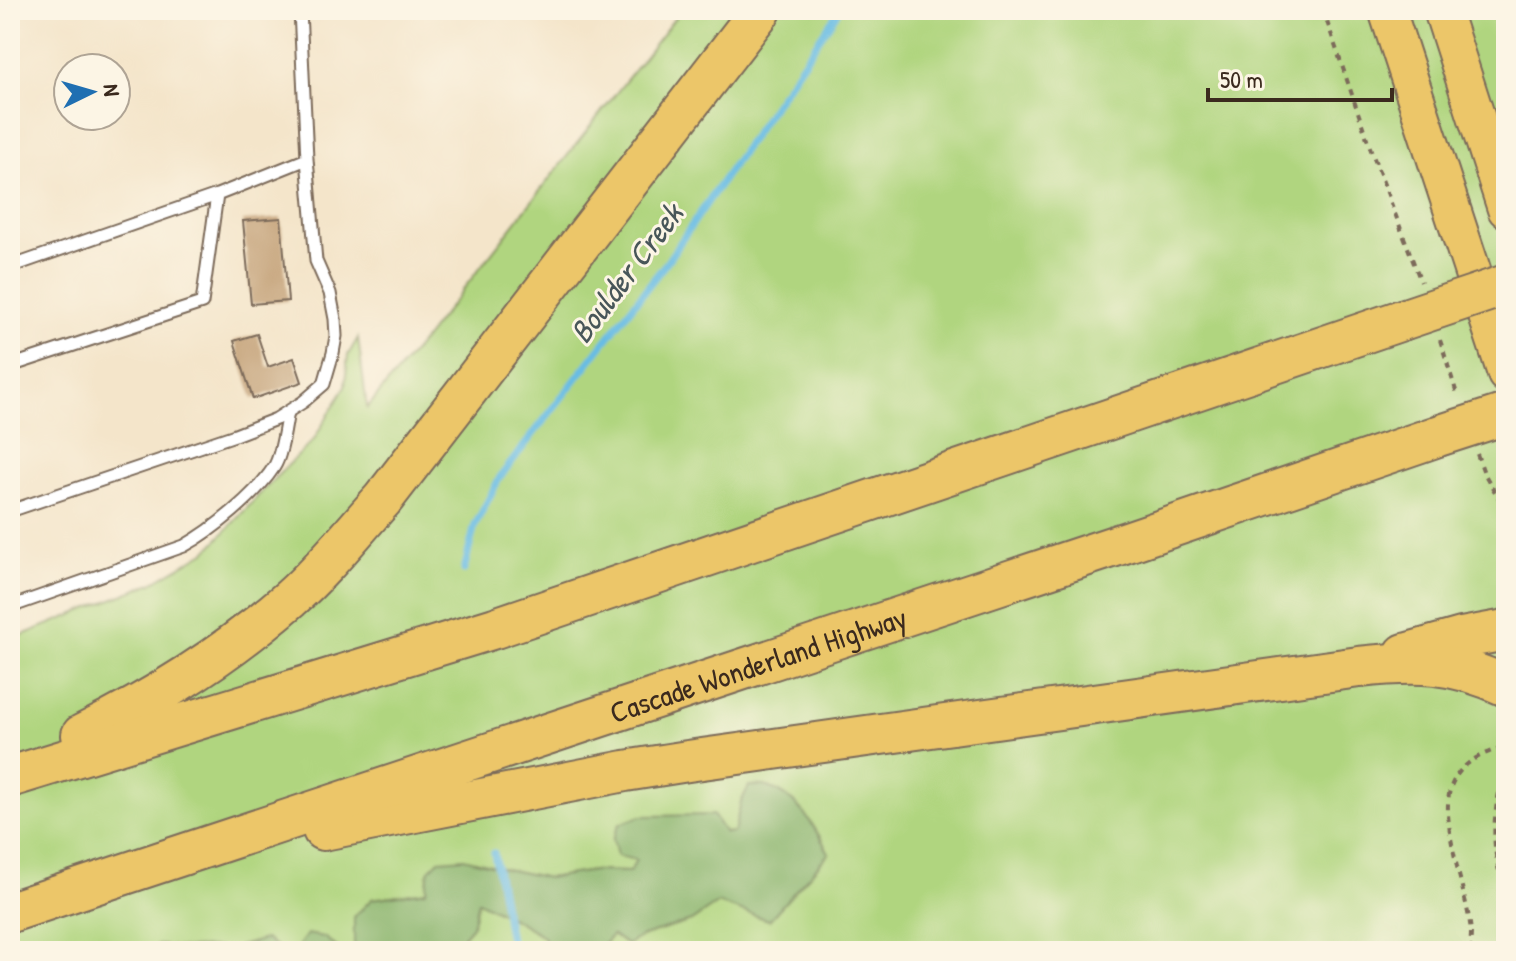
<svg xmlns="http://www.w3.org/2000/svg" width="1516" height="961" viewBox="0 0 1516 961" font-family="'Patrick Hand',sans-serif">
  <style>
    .green { fill: #b0d57f; stroke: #76804e; stroke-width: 2 }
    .forest { fill: #8cb66e; stroke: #647046; stroke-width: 2 }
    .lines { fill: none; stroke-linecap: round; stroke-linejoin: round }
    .stream { stroke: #68bce4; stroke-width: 7 }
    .building { fill: #c9a982 }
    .service-casing { stroke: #7c6b5a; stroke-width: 15 }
    .trunk-casing { stroke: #7c6b5a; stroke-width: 40 }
    .motorway-casing { stroke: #7c6b5a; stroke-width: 44 }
    .path { stroke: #7c6b5a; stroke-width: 4; stroke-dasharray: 6 6; stroke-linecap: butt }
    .service { stroke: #fff; stroke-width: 11 }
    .trunk { stroke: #ecc669; stroke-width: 36 }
    .motorway { stroke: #ecc669; stroke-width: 40 }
    .motorway-bridge-casing { stroke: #7c6b5a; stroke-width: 44; stroke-linecap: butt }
    .motorway-bridge { stroke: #ecc669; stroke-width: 40 }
    .labels { text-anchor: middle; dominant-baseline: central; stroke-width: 6; stroke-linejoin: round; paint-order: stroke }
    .street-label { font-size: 30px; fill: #3b2a1e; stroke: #fcf5e5 }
    .water-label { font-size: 32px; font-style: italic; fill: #485659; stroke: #fcf5e5 }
  </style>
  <rect width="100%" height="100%" fill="#fcf5e5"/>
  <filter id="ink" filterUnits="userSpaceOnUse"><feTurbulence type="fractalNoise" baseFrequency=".0125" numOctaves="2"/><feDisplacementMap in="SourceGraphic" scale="16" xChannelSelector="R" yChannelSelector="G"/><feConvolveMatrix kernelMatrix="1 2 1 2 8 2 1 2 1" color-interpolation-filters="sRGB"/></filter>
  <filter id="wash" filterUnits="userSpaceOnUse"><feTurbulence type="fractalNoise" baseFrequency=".006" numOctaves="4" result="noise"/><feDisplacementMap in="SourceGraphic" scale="32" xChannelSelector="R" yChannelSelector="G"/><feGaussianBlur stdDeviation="1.8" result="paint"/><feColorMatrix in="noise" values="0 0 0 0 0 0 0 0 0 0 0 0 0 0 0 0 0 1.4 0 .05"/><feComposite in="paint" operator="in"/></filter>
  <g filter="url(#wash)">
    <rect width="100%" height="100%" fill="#f4e5ca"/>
    <path class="green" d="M681,10H1506V951H603V945L612,935L627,945L640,937L691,921L718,903L769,920L829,853L812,824L741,802L735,832L725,833L676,816H641L636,860L630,872L593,871L548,878L510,870H429L426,891L372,899L354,917V951L339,949L324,937L299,945L300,951H284L265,939L237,947L184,948L158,945L151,951H10V640L152,583L208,550L271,482L313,441L345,387L348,355L358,338L367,408L426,337Z
      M478,901L514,919L543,936L548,951H450L472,926Z"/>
    <path class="forest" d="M749,786C755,786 763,785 768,787C798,796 815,828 829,853L769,920L718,903L691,921L640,937L627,945L612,935L603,945V951H548L543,936L514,919L478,901L472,926L450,951H354V917L372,899L426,891L429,870L439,860L464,858L510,870L548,878L593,871L630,872L636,860L617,856L613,839L619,824L641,816L713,815L725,833L734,832L741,802Z
      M307,934L324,937L339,949L347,951H300L299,945Z
      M265,939L284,951H151L158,945L184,948L237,947Z"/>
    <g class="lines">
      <path class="stream" d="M464,570L475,525L500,477L666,263L839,10
        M494,853L512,951"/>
    </g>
    <g id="blocks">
      <path class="building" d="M281,218L288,301L251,304L243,221Z
        M257,334L268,367L294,358L302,382L253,399L234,341Z"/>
    </g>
  </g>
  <g filter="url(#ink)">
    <use href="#blocks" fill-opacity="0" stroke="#7c6b5a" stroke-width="2"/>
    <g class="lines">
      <defs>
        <path id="service" d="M10,267L217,195L307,159
          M10,366L202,303L217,195
          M10,511L235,435L276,419L303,402L324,384L333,353L336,336L335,319L330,293L316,261L307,159L300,10
          M10,607L184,546C213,530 256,495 274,467C282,455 285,426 288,412"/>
        <path id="trunk" d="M1387,10L1506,374
          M1442,10L1506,209"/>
        <g id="motorway">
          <path d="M1405,654L1462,638L1506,630"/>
          <path d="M82,735C157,698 228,653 291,598C325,568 353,532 383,499L761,10"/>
          <path d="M10,777L495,628L1402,320"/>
          <path d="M323,830L625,771L688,761L1359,667C1416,661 1453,661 1506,686"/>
          <path id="s1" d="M10,912L1130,541L1438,436"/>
        </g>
      </defs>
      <use href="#service" class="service-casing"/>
      <use href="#trunk" class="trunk-casing"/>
      <use href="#motorway" class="motorway-casing"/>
      <path class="path" d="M1323,10L1372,153L1421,282
        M1440,340L1458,397
        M1477,454L1484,473L1506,511
        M1506,770C1491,810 1490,853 1506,893
        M1470,951C1470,945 1471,938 1471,932C1468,895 1437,818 1452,784C1462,761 1484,753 1506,746"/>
      <use href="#service" class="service"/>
      <use href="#trunk" class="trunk"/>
      <use href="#motorway" class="motorway"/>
      <defs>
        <path id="motorway-bridge" d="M1402,320L1506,285
          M1438,436L1506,414"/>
      </defs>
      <use href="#motorway-bridge" class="motorway-bridge-casing"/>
      <use href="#motorway-bridge" class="motorway-bridge"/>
    </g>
  </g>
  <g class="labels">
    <g class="street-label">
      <text stroke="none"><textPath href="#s1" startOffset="788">Cascade Wonderland Highway</textPath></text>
    </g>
    <g class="water-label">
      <text transform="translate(626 273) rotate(-53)">Boulder Creek</text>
    </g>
  </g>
  <rect width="1516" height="961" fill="none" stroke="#fcf5e5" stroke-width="40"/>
  <g transform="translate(92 92) rotate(85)"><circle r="38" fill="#fcf5e5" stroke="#afa495" stroke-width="2"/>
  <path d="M0-6L14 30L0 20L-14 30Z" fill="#1f6fb2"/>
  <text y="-12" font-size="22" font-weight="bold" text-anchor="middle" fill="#3b2a1e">N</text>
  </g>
  <path d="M1208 88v12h184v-12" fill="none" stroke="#3b2a1e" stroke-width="4"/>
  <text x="1220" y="88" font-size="24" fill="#3b2a1e" stroke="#fcf5e5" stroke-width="6" paint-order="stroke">50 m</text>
</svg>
